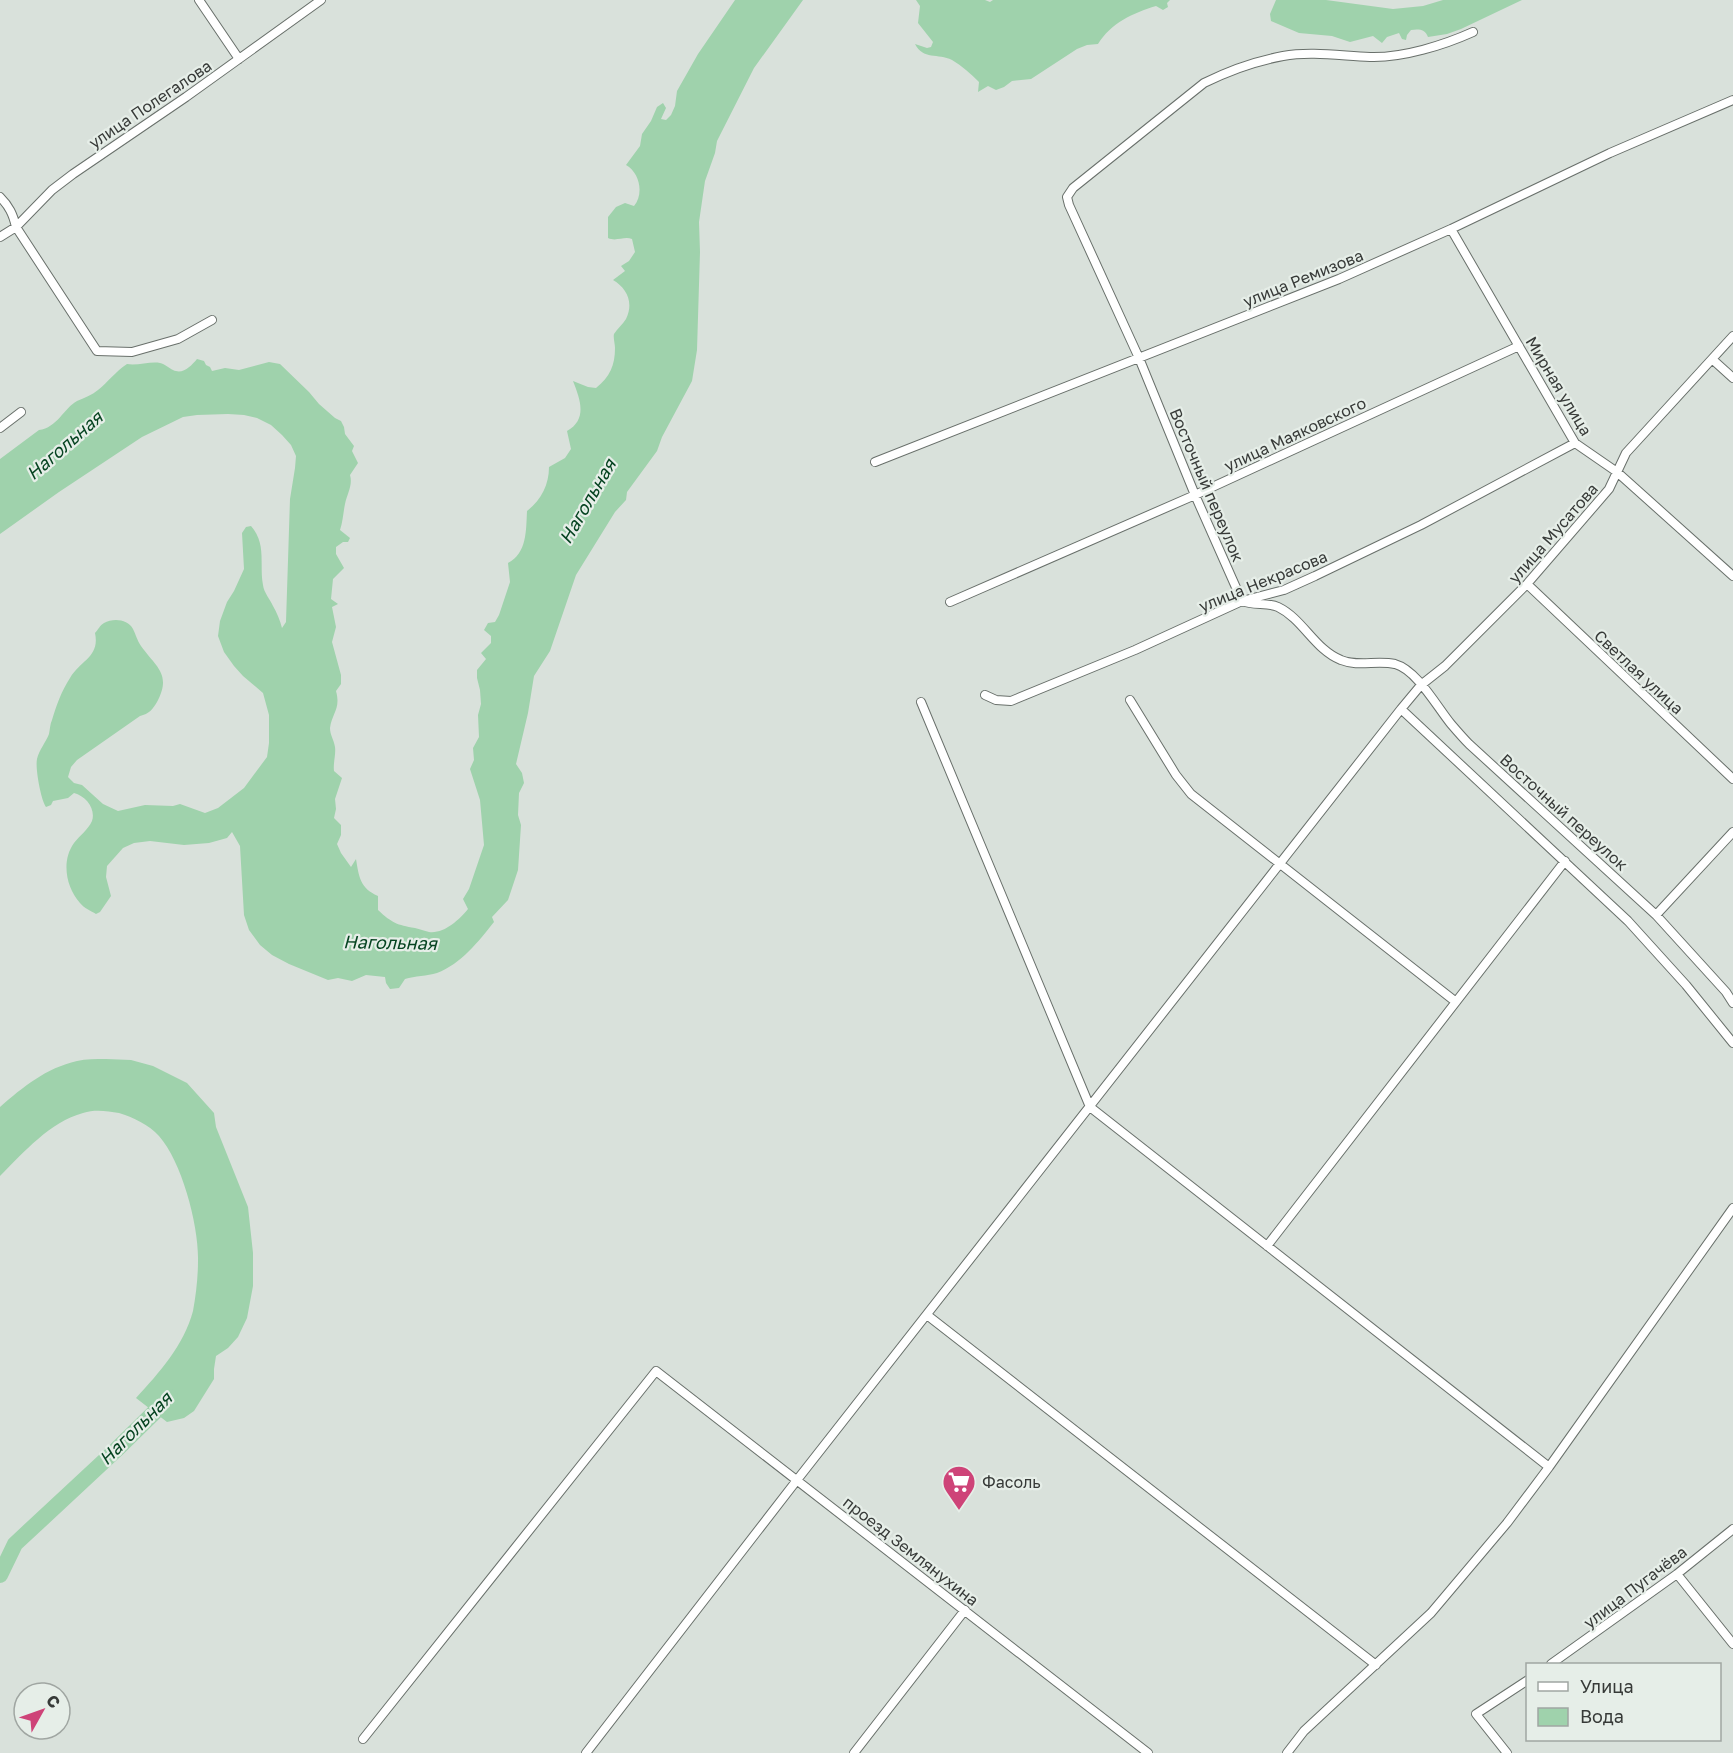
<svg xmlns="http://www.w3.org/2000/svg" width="1733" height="1753" viewBox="0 0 1733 1753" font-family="'Golos Text',sans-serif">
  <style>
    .water { fill: #9fd2ac }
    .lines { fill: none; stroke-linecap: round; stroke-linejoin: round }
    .river { stroke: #9fd2ac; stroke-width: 16 }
    .minor-casing { stroke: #69706b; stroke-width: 10 }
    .minor { stroke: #fff; stroke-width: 8 }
    .labels { text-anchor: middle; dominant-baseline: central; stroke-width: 4.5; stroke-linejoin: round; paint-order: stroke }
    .street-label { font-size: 16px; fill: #373a38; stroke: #e6eee8 }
    .poi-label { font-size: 16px; fill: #373a38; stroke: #e6eee8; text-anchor: start }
    .water-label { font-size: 18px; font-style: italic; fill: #064421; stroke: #e6eee8 }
  </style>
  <rect width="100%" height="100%" fill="#d9e1db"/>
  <path class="water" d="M735,0H803L754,68L717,141L715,153L705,181L699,222L700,252L697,350L692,381L662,437L657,451L627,492L626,500L615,512L576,575L550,651L534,676L528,713L516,764L522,773L524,783L519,793L518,815L521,825L518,870L508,900L492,917L494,922C479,941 461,964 437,973C427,976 415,976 405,979L399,988L390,989L386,983L385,977L366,975L352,981L338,978L328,980L289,964L272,955L260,945L249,930L244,915L240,846L232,832L227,838L209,843L184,845L150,841L134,843L123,848L107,866L106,877L111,896L100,912L96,914C91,911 84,908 80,903C66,887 61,861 74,843C80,835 88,830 92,821C96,809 86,796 74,793L68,798L53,801L51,805L46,807C41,800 35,768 37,759C39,750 46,742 49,734C50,729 50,724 52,720C56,706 62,690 70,678C81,660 100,657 95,633C98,630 100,625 104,623C113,618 128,619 133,629C136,635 137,640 141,646C156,667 172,674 157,702C153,709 149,714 140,716L77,760L71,767L68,777L74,783L82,785L103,804L118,811L145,805L173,806L180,804L205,813L218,808L244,788L267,757L269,743V715L263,693L243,676L234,666L224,652L218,636L220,621L227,602L234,591L244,569L242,533L246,527L251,526C267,544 259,565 263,585C264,593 270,599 273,606C277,613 280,620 282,628L286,622L290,499L295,468L296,456L291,445L282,435L271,425L257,418L244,415L228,414L197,415L183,417L142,437L59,492L0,534V459L39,430C57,428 64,408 77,401C84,398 92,395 98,390C108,382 115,372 127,364C137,366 151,361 160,363C165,364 169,368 173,370C183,375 191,366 197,359L204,361L206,365L210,367L212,371L225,368L239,370L269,362L280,364L309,392L319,404L335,418L341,421L344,427L345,434L354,446L352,451L358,463L350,475C353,485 347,494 345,504C343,514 343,521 340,530L350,538L348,542H343L336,547V554L344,568L333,579L331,599L338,604L332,607L336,627L332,642L341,675V684L336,691C341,709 332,713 330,728C330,735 334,740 335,747C336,755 333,763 334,771L342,778L335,799L336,809L334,818L341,825V835L337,844L341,853L351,867L356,859C359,877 360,888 378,896V910C392,923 397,925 415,928C420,929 424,931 429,932C444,934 459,920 468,909L463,899L469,889L484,845L480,800L470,769L474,760L473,748L479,737L478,715L481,704L480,690L477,678V670L486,659L481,653L491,643V636L484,630L488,623L495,622L499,615L510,582L508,563C527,553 526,531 527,511C541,500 549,485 549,467L565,458L571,449L567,431C588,419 580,399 573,381L588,387L596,388C610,377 615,365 615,348C615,344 613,337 614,334C617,329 623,324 626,319C634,303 627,288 613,280L625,271L621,266L629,261L635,252L632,239C624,236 616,242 608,238V217L616,207L625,203L634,206C644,194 640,173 626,165L640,146L642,134L651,121L657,107L663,103L666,108L661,119L666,120L671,115L675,106L677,91L698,54Z
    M916,0H985L990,2L993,0H1170L1167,3L1168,7L1163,10L1156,6C1133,13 1111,23 1098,44L1087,45L1077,49L1031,79L1012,81L1004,87L996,90L988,86L978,92L979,82C971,74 962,66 952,60C938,53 923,60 915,44L927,48L931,47L933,42L918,23L920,6Z
    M1276,0H1326L1393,9L1423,6L1443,0H1522L1461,29L1447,34L1428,37C1425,29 1419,29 1411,30L1407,35L1406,40L1402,39L1399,33L1387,37L1382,43L1373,36L1350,42L1332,36L1299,33L1271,21L1270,14Z
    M106,1059L131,1060L153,1066L187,1083L214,1113L216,1127L248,1207L253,1253V1286L247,1318L238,1337L228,1348L216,1356L214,1369V1379L194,1411L184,1418L167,1422L136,1398C159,1373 184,1345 193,1311C196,1295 198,1277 198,1261C199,1226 182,1162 159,1136C149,1125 133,1117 119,1113C107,1111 95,1109 83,1113C50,1122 24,1152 0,1176V1107C23,1087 46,1068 77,1061C86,1059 96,1059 106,1059Z"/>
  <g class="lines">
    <path class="river" d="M0,1575L15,1544L116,1450L170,1397"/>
    <defs>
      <path id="minor" d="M199,0L239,59
        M1473,32C1444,45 1403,58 1370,57C1342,56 1311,51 1283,56C1256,61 1228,71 1204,83L1073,188L1067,197L1069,205L1139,358L1195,495L1242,601C1254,606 1267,602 1278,607C1303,619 1315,650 1341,660C1358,667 1377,660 1395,664C1417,670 1437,707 1451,724C1457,731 1463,738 1469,744L1656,915L1726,992L1733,1003
        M0,197C9,206 13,214 16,227L97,351L132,352L178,339L212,320
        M1451,229L1575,443L1617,472L1733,576
        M0,237L16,227L52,190L73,174L186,97L321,0
        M1712,359L1733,378
        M0,428L21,412
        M875,462L1339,279L1451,229L1610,153L1733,100
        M1527,584L1733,779
        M950,602L1195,495L1519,346
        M985,695L996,700L1011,701L1135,650L1242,601L1284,590L1315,576L1421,525L1575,443
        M1130,700L1176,775L1191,794L1456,1002
        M921,702L1090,1107L1549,1467
        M1401,709L1628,921L1686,985L1733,1043
        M1656,915L1733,832
        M1267,1246L1565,861
        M927,1315L1376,1665
        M1677,1574L1733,1644
        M1551,1664L1677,1574L1733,1529
        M363,1739L656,1371L1148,1753
        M586,1753L797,1480L1401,709L1421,685L1445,666L1527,584L1609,489L1626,453L1733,336
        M854,1753L965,1610
        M1287,1753L1304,1731L1431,1613L1507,1523L1549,1467L1733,1208
        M1507,1753L1476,1714L1528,1680"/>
    </defs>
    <use href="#minor" class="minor-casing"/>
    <use href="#minor" class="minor"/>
  </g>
  <defs>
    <symbol id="supermarket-pin" viewBox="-11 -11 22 30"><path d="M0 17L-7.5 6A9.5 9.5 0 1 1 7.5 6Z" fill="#ce4378" stroke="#e6eee8"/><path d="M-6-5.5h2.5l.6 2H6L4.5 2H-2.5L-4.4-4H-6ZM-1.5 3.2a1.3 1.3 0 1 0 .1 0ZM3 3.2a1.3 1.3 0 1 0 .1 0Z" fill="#fff"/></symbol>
  </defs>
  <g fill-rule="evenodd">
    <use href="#supermarket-pin" x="940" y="1463" width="38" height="52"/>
  </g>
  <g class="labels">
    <g class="street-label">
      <text transform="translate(150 104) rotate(-34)">улица Полегалова</text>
      <text transform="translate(1303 278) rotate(-22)">улица Ремизова</text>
      <text transform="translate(1559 386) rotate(59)">Мирная улица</text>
      <text transform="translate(1295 434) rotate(-25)">улица Маяковского</text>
      <text transform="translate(1207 485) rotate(67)">Восточный переулок</text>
      <text transform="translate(1553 533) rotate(-49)">улица Мусатова</text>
      <text transform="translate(1263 581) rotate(-22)">улица Некрасова</text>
      <text transform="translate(1639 672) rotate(43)">Светлая улица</text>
      <text transform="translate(1564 812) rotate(42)">Восточный переулок</text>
      <text transform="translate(911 1551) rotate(38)">проезд Землянухина</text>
      <text transform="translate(1635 1587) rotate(-37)">улица Пугачёва</text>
    </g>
    <g class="poi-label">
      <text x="982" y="1482">Фасоль</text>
    </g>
    <g class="water-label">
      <text transform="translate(64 445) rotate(-41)">Нагольная</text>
      <text transform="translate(587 501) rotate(-60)">Нагольная</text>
      <text transform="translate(390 942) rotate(1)">Нагольная</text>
      <text transform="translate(135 1428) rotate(-45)">Нагольная</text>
    </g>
  </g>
  <rect x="1526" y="1663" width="195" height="78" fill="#e6eee8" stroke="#a0a6a2" stroke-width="1.5"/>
  <rect x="1538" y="1682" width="30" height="9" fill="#ffffff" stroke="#a0a6a2" stroke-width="1.5"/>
  <text x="1580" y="1693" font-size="18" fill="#373a38">Улица</text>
  <rect x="1538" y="1708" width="30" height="18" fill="#9fd2ac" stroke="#a0a6a2" stroke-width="1.5"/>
  <text x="1580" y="1723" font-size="18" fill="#373a38">Вода</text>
  <g transform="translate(42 1711) rotate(50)"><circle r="28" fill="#e6eee8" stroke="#a0a6a2" stroke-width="1.5"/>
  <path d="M0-4.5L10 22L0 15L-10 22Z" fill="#ce4378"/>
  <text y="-9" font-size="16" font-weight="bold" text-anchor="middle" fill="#373a38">С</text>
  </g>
</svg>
